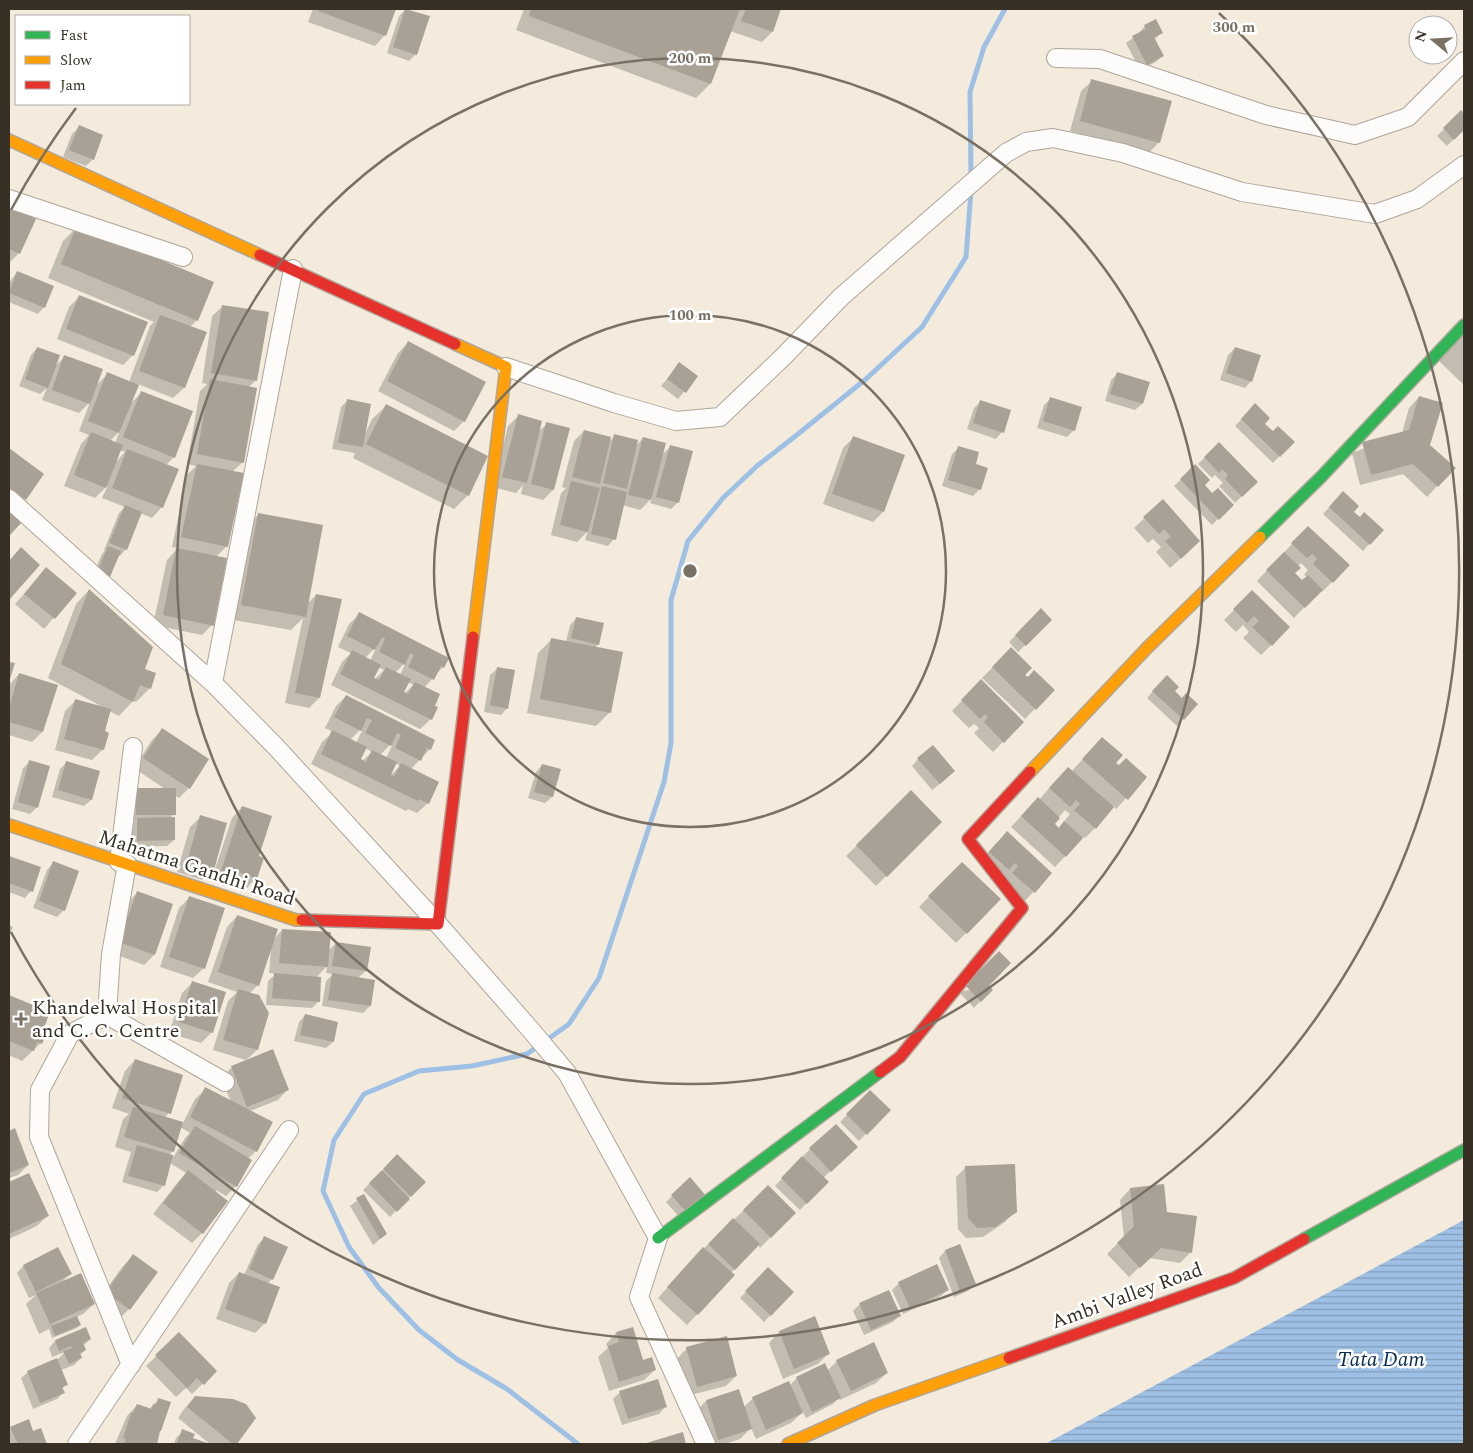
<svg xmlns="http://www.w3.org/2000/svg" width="1473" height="1453" viewBox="0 0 1473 1453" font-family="Spectral,serif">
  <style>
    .water { fill: url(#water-rules) }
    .shadow { fill: #0003; fill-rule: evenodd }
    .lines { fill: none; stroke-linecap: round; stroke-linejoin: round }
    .stream { stroke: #9fc0e5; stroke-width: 5 }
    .building { fill: #a9a196 }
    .street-casing { stroke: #aea69b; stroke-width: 20 }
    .fast-casing { stroke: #aea69b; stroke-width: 14 }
    .slow-casing { stroke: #aea69b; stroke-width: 14 }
    .jam-casing { stroke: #aea69b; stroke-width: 14 }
    .street { stroke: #fdfcfa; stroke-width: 18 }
    .fast { stroke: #30b455; stroke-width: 11 }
    .slow { stroke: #ff9f0a; stroke-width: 11 }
    .jam { stroke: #e5322d; stroke-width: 11 }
    .ring { fill: none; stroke: #7a7165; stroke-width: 2.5 }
    .poi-dot { fill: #7a7165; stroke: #fff; stroke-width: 2 }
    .labels { text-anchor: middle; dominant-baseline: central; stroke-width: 5; stroke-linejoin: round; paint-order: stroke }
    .street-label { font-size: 20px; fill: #383024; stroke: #fff }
    .poi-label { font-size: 20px; fill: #383024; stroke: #fff; text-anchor: start }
    .water-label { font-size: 21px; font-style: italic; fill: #062c51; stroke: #fff }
    .centre { fill: #7a7165; stroke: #fff; stroke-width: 2.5 }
    .ring-label { font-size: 15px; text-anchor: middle; font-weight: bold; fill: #7a7165; stroke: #fff; stroke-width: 5; stroke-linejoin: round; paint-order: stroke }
  </style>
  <defs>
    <pattern id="water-rules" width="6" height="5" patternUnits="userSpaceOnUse" patternTransform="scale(1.25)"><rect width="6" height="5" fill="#9fc0e5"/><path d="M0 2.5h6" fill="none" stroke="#839cb9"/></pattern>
  </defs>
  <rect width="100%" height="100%" fill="#f4ebdd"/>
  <path class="water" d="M1464,1220V1444H1045Z"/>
  <path class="shadow" d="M313,9H395L385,35L375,46L308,22Z
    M406,9L416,54L409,61L387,53L399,16Z
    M524,9H780L772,32L762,42L730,31L710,84L696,98L516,30Z
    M1156,20L1162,32L1154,40L1163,55L1156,62L1140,70L1126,43L1138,34L1145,26Z
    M1092,81L1159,142L1149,153L1070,131L1081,91Z
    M1461,112L1464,116V129L1447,146L1437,136Z
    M79,127L93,159L86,166L63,157L72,134Z
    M9,208L34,219L19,253L9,263Z
    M77,227L197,320L190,327L205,333L184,388L173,398L138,384L130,404L142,392L174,457L166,465L162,507L152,518L140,513L126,549L120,556L118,555L109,577L103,583L91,579L102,554L105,550H104L119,513L125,507L102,498L108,485L95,498L64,486L81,444L89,435L79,431L90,402L79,413L42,400L47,388L40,394L19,386L31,355L37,348L55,366L65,356L95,386L108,374L129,382L150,326L154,322L48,278L63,241ZM120,431L115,443L110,441ZM120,450L125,452L115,463Z
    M17,272L44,307L38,314L9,302V283Z
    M80,296L133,355L123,365L57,339L69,307Z
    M223,306L256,380L249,387L243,462L232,472L227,546L216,557L212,625L202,635L153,625L167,560L178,548L172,547L187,475L196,466L187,464L200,391L207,384L202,383L212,316Z
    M1464,334V385L1439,361Z
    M408,343L464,421L454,431L378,391L398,353Z
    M1235,348L1251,381L1245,388L1220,380L1228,355Z
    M680,364L697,376L678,399L661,386Z
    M1118,373L1148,383L1142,404L1135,410L1105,401L1111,380Z
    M1419,397L1429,446L1454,468L1427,497L1403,474L1360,485L1352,453L1402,433L1409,408Z
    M1050,399L1074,430L1067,437L1037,428L1044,405Z
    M348,400L365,434L372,419L386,406L468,495L454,509L353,458L355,453L332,449L341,407Z
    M981,401L1002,432L996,439L967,429L974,408Z
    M1255,405L1263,424L1273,433L1293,442L1273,463L1235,426Z
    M518,416L538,432L547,424L553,490L543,500L521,494L523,485L516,493L493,487L508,426Z
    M584,431L609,442L615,436L635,447L643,438L661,456L671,446L678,502L671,509L650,503L652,498L640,510L622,505L614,539L608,546L585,540L588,531L577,542L551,535L561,493L566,488L562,487L574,441Z
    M853,438L883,512L873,522L823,504L843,448Z
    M1219,444L1256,482L1235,503L1219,486L1223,483L1215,475L1212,478L1198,464Z
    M959,447L974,465L980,489L973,496L942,486L952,454Z
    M9,450L43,474L25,499L14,509L9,505Z
    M1195,466L1203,485L1212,495L1232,505L1212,525L1174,486Z
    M1336,500L1369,544L1363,551L1323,514Z
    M1162,501L1188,552L1170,568L1156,552L1161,547L1153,539L1148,543L1134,528Z
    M259,514L307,604L316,595L319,698L309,708L285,703L303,618L291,630L228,619L245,528Z
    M1308,527L1332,582L1322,592L1321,590L1294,618L1257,581ZM1301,563L1308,570L1304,575L1307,577L1302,582L1293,573Z
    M21,549L39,565L9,598V562Z
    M46,569L75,593L44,629L15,604Z
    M89,590L144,670L150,688L136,702L133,701L119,716L109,711L103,732V749L92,760L55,750L65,711L75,701L101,706L48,678L76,604Z
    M1252,592L1271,645L1261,655L1243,638L1249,632L1243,625L1236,632L1224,620Z
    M1041,610L1051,620L1018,652L1009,642Z
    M360,614L448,658L443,667L424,688L433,706L431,719L420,729L331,685L342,662L351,653L338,647L349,624ZM377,646L370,661L365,658ZM406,662L400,675L395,673ZM378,667L384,670L375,679H372ZM408,682L413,685L401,697Z
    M577,618L598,644L595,648L610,712L596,726L527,713L538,653L552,639L566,642L570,625Z
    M1011,649L1024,675L1053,690L1025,719L982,678Z
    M497,669L507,708L501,715L484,712L490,675Z
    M19,674L42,732L32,742L9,735V685Z
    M981,681L1023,722L993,752L974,733L979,728L974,724L969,728L952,711Z
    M1160,683L1174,691L1183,719L1177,726L1147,698Z
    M346,696L430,749L410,770L428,803L417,813L408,809L406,811L311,764L322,742L333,732L325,728L336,706ZM360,730L362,731L356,743L350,740ZM390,745L392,746L386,758L380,755ZM365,748L372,752L362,761L359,760ZM395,763L400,766L388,778Z
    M162,730L189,788L179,798L174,795V814L170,818L174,840L167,846L131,847V826L135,821H130L137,789H165L134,768L152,740Z
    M1102,738L1115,763L1119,767L1146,777L1116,809L1113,806L1095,828L1085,838L1083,837L1055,867L1011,827L1028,809L1039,800L1057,779L1071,772ZM1065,810L1070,814L1058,829L1053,824Z
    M918,759L947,778L932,790L912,766Z
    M30,762L37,807L30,814L12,809L23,768Z
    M67,762L99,772L91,800L84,806L52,797L60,769Z
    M542,765L552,797L545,803L528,798L536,772Z
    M911,792L941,822L876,886L846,856Z
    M242,807L257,857L256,878L246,889L228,883L225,886L211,881L232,818Z
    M201,817L213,869L202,880L177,872L190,827Z
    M996,843L1051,873L1023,903L979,863Z
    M9,857L40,868L31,891L25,898L9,892Z
    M53,863L64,910L57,917L33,908L47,870Z
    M962,863L999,900L956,943L919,907Z
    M137,893L154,955L144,965L109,952L127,903Z
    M190,897L204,968L193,978L160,967L179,908Z
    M237,916L274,939L282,930L328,951L336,943L366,971L358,978L374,981L370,1006L363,1013L322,1006L326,981L333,974L326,973L327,966L316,978L318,1002L312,1008L266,1005L268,981L276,974L269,973L271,949L258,985L249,994L257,1050L246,1060L213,1050L228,1001L237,992L208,982L227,927Z
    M9,925L13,927L9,937Z
    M193,982L212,1032L201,1043L169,1033L182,993Z
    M987,986L991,990L974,1008L959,992Z
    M9,997L49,1013L42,1029L41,1043L22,1061L9,1055Z
    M305,1015L333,1042L326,1048L294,1041L299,1022Z
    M272,1051L288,1089L278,1100L250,1111L256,1151L248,1159L236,1186L226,1196L216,1190L202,1233L192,1243L153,1214L178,1182L186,1173L170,1163L164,1185L157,1192L122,1182L131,1152L115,1147L123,1119L129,1114L112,1108L125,1071L135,1060L169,1113L164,1118L183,1123L195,1099L206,1089L231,1102L221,1078L231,1068ZM180,1127L190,1133L185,1138L174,1156L169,1155L173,1151Z
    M870,1091L889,1110L859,1141L840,1122Z
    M836,1125L849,1154L823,1178L827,1182L800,1210L775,1186L810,1149Z
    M15,1130L28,1165L18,1175L9,1178V1132Z
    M397,1156L424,1182L390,1217L363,1190Z
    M966,1167L1015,1211L1005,1222L983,1237L966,1238L958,1229L956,1177Z
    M29,1175L47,1216L37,1226L9,1239V1184Z
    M690,1179L681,1219L666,1202Z
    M768,1187L794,1213L760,1248L758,1245L731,1273L733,1276L687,1325L658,1298L693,1259Z
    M1130,1189L1166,1213L1190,1253L1180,1263L1149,1258L1129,1277L1107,1254L1124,1237L1120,1200Z
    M363,1196L386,1234L373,1245L350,1206Z
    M265,1238L272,1279L268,1283L265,1323L255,1333L216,1319L229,1283L239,1273L244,1275L258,1244Z
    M960,1246L975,1284L968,1291L954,1297L939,1258L945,1251Z
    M58,1248L70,1274L61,1283L94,1304L83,1314L76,1317L80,1325L77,1328L52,1338L49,1329L39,1334L26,1304L36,1295L29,1298L17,1273L23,1266Z
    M134,1256L156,1272L129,1309L119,1319L96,1303L123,1266Z
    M768,1269L792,1292L764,1322L740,1298Z
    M899,1283L948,1289L941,1296L903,1314L892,1290Z
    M860,1304L899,1316L893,1322L864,1335L853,1311Z
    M814,1318L828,1354L818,1364L783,1379L769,1343L779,1332Z
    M85,1328L90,1339L83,1346L85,1350L80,1355L81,1358L74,1365L61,1370L66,1384L62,1389L63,1393L57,1399L33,1409L21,1378L28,1372L57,1360L65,1352L52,1357L49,1348L55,1341Z
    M616,1333L642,1362L655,1370L644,1380L609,1391L598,1357L608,1348L606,1344Z
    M179,1334L216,1371L192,1394L186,1388L176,1397L146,1366Z
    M687,1348L736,1376L726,1386L687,1396L677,1359Z
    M837,1361L887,1373L876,1383L840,1400L839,1398L833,1404L806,1418L803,1412L791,1423L756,1439L751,1428L740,1439L725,1444H706L696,1411L706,1401L744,1407L753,1398L790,1385L797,1378L827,1371Z
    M620,1392L665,1407L659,1414L622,1425L613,1399Z
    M195,1397L255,1418L235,1444H210L178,1418L185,1408Z
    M159,1399L158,1433L155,1444H115L127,1416L137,1405L149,1409Z
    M11,1428L33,1433L46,1443L9,1444V1431Z
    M183,1431L192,1439L207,1444H174L176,1438Z"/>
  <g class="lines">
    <path class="stream" d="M971,178L970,92L984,47L1005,9
      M578,1444L507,1389L458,1360L419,1330L379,1288L349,1247L323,1191L334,1140L364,1094L419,1071L472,1066L527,1054L569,1024L599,978L664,782L671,743V600L688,541L723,498L757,466L793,438L866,379L922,327L966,257L971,191"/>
  </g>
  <path class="building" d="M319,9H396L386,36L318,11Z
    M405,9L430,16L417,55L393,47Z
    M531,9H740L711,84L529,16Z
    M746,9H781L773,32L741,21Z
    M1156,19L1163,33L1154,37L1164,56L1147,65L1132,36L1146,29L1144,25Z
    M1091,79L1172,101L1160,143L1080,121Z
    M1461,110L1464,114V130L1454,140L1443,128Z
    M79,125L103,135L94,160L69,150Z
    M9,206L36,219L20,254L9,249Z
    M77,225L214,282L198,321L61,264Z
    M17,271L54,286L45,308L9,293Z
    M79,295L148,322L134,356L66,329Z
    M222,305L269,312L257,381L211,373Z
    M160,315L207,332L185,388L139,371Z
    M408,341L486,382L465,422L387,381Z
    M37,347L60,355L48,388L25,379Z
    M1235,347L1261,355L1252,382L1226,373Z
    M64,355L103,369L90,404L52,390Z
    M679,362L698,376L686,393L667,379Z
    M107,372L139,385L119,433L88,421Z
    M1117,372L1150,382L1143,404L1110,394Z
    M210,379L257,388L244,463L197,454Z
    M141,391L193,411L175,458L123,437Z
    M1419,396L1443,403L1430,445L1456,468L1438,487L1413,464L1371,475L1362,442L1409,430Z
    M1050,397L1082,407L1075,431L1043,421Z
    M347,399L371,404L363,447L338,443Z
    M980,400L1011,410L1004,433L973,423Z
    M1255,403L1270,418L1265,424L1273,431L1278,426L1295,442L1280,457L1241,419Z
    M386,404L488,456L469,496L366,444Z
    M518,414L542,421L527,483L502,477Z
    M546,422L570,428L554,490L531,484Z
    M584,430L611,437L600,484L572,477Z
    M91,432L123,445L106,488L74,475Z
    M614,434L638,440L627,489L603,483Z
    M853,436L905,455L884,512L832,494Z
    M643,437L666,443L651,500L628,495Z
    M1219,442L1258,482L1242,497L1225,479L1228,475L1222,469L1219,473L1204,457Z
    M670,445L693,451L679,503L656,497Z
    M958,446L979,452L976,464L988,468L981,490L948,480Z
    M9,448L44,474L26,500L9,488Z
    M127,449L179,469L163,508L112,488Z
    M197,464L244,473L228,547L181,537Z
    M1195,464L1210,480L1205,485L1212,493L1218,488L1234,505L1219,520L1180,479Z
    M571,481L600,488L588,532L560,525Z
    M602,486L627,492L616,540L591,534Z
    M1343,491L1359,506L1354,512L1360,517L1364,512L1384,530L1370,545L1329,507Z
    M1163,499L1200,541L1181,559L1165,541L1171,537L1164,529L1159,534L1143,517Z
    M125,505L142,512L127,550L109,543Z
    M9,507L23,521L9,536Z
    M258,513L323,525L306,617L241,605Z
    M1308,526L1350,565L1333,583L1313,564L1317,559L1312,554L1307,558L1291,543Z
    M108,546L121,551L110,577L97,572Z
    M21,547L40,565L9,600V574L11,572L9,570V561Z
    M176,548L227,558L214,626L163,615Z
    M1284,552L1301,568L1295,573L1302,580L1308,575L1323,590L1305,608L1266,570Z
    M46,567L77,593L55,619L24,594Z
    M89,589L153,647L145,669L156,673L151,689L140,685L133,702L61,664Z
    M1252,590L1290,627L1272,646L1252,627L1259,621L1254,616L1247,623L1233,609Z
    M316,594L342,599L320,698L295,693Z
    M1041,608L1052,620L1026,646L1015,635Z
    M359,612L449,658L444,668L441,666L434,680L408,667L414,655L410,653L405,665L379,652L385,639L382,637L375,650L347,636Z
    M576,617L604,623L599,645L571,638Z
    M551,638L623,652L611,713L540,699Z
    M1011,647L1032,668L1025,675L1028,677L1034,670L1055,690L1036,710L992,667Z
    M352,650L381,665L374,678L379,680L386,667L411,679L404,692L408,694L415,682L440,694L435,706L438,707L432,720L340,674Z
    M9,662L15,663L9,682Z
    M497,667L515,670L508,709L490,705Z
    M19,673L58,685L43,732L9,722V708Z
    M1167,675L1179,687L1175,691L1182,698L1186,693L1198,704L1184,720L1152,691Z
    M981,679L1024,722L1004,743L984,722L988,717L985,714L980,719L961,700Z
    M346,695L435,740L431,750L427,748L421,761L395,748L401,735L397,733L391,746L365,733L372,720L367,718L361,731L334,717Z
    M75,699L111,709L105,731L109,733L104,750L64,739Z
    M162,728L209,759L190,789L143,758Z
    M332,730L367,747L361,759L366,762L372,750L397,762L391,775L394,776L401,763L439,782L429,804L419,799L418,801L321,754Z
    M1102,737L1123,755L1116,763L1119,765L1126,758L1147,777L1128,800L1082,759Z
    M933,745L955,771L940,784L917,758Z
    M29,760L50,766L38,808L18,802Z
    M66,761L100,771L92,800L58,790Z
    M542,764L561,769L553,797L534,792Z
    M1068,767L1114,807L1096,829L1074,810L1080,804L1076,800L1070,807L1049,788Z
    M136,788H176V815H136Z
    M911,790L942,822L887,877L856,845Z
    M1038,797L1060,818L1055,824L1059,828L1064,821L1083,838L1066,857L1021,816Z
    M242,806L272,816L259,856L264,858L257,879L238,872L236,876L221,871Z
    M200,815L227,823L214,870L187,862Z
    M175,817V840L137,841V818Z
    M1007,831L1052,873L1035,893L1012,873L1018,866L1015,863L1009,870L989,852Z
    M9,856L41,867L33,892L9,883Z
    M53,861L79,871L65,911L39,901Z
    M962,862L1001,899L967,934L928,896Z
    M137,891L173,904L155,955L119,942Z
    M189,896L225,908L205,969L169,957Z
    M237,915L278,929L259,986L218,972Z
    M282,929L331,932L328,967L279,963Z
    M336,942L371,947L367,971L332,966Z
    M999,951L1011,963L989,986L993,990L981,1002L965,985Z
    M274,973L321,977L320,1002L272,998Z
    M332,973L375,980L371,1006L328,1000Z
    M192,981L226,992L213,1033L179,1022Z
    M238,989L259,995L269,1013L258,1050L223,1040Z
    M9,995L50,1012L44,1028L48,1030L42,1044L37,1042L34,1051L9,1041Z
    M305,1014L338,1022L334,1042L300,1035Z
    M273,1049L289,1090L247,1107L231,1066Z
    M135,1059L183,1075L171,1114L122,1098Z
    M205,1087L273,1122L257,1152L190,1117Z
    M870,1090L891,1110L867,1135L846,1114Z
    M133,1107L183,1122L174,1152L124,1137Z
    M836,1124L858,1147L831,1172L809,1148Z
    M195,1126L252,1160L237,1187L179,1153Z
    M15,1128L29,1165L9,1173V1131Z
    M137,1145L173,1155L165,1186L128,1176Z
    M397,1154L426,1182L411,1197L383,1169Z
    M802,1156L829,1182L807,1204L781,1178Z
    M1015,1164L1017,1212L995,1227L977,1228L968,1218L965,1166Z
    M188,1170L228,1201L203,1234L163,1203Z
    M382,1170L410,1199L397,1212L369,1183Z
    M29,1173L49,1216L9,1234V1182Z
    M690,1177L707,1197L688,1214L671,1195Z
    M1164,1184L1167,1212L1197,1216L1192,1253L1161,1248L1140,1268L1117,1243L1134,1226L1130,1188Z
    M768,1185L796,1213L771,1238L743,1210Z
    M364,1194L387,1234L380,1239L356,1198Z
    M733,1218L760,1244L735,1270L708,1244Z
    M264,1236L288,1247L273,1280L249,1269Z
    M960,1244L976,1284L960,1291L945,1250Z
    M58,1247L72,1274L36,1292L23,1265Z
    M703,1247L735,1275L698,1315L667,1287Z
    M133,1254L158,1272L130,1310L106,1292Z
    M937,1264L949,1290L910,1308L898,1282Z
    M768,1267L794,1292L771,1316L745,1291Z
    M239,1272L280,1287L266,1324L225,1309Z
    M81,1273L95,1304L50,1324L36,1293Z
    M889,1290L901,1316L871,1330L859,1303Z
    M77,1316L81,1325L55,1336L51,1326Z
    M815,1316L830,1354L794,1369L779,1331Z
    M86,1327L91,1339L83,1343L86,1350L80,1353L82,1358L69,1364L63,1351L72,1348L71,1346L59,1351L55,1340Z
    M633,1327L643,1360L652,1357L656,1370L619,1382L608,1346L619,1342L616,1332Z
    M179,1332L217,1371L204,1385L197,1378L187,1388L155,1355Z
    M727,1336L737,1376L697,1387L686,1347Z
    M874,1342L888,1373L851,1391L836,1360Z
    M57,1358L68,1385L62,1387L65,1393L40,1403L27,1371Z
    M825,1363L841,1398L812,1412L796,1377Z
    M658,1379L667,1407L628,1419L619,1391Z
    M789,1381L803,1413L766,1430L752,1397Z
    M739,1389L752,1429L718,1440L706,1400Z
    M195,1396L233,1399L246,1404L256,1418L237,1444H233L187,1407Z
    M158,1398L171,1402L161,1431H160L157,1444H124L126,1439L123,1438L131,1413H133L137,1404L152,1409L153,1404L156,1405Z
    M29,1419L33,1431L41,1428L47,1444H18L10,1427Z
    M182,1429L195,1434L193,1438L210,1444H177Z
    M683,1432L686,1444H643Z"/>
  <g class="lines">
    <defs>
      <path id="street" d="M1056,58L1100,59L1266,115L1355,135L1408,117L1464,61
        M9,199L183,257
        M506,367L614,403L676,421L720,417L784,356L841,297L1006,153L1026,142L1053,138L1123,153L1242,192L1375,214L1417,199L1464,165
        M9,499L213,683L276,747L438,924L530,1029L567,1073L658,1238L639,1297L706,1444
        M213,683L293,269
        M119,862L133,747
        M127,864L111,954L107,1015L70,1034L40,1090L39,1137L131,1365
        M107,1015L225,1082
        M77,1444L289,1130"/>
      <path id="fast" d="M1260,537L1321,477L1464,325
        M658,1238L880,1072
        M1304,1239L1464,1150"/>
      <path id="slow" d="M9,140L260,255
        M455,344L506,367L473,637
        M1030,772L1147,648L1260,537
        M9,825L296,920H302
        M788,1444L875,1405L1009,1358"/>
      <path id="jam" d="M260,255L455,344
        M302,920L438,924L473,637
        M880,1072L900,1057L1022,908L968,839L1030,772
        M1009,1358L1234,1278L1304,1239"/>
    </defs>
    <use href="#street" class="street-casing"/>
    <use href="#fast" class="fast-casing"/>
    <use href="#slow" class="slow-casing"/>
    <use href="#jam" class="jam-casing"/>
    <use href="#street" class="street"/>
    <use href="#fast" class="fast"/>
    <use href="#slow" class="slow"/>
    <use href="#jam" class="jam"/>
  </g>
  <g class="ring">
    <circle cx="690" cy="571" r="256"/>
    <circle cx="690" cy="571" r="513"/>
    <path d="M11 210A769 769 0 0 1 76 108M1219 13A769 769 0 1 1 11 932"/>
  </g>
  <path class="poi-dot" d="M18.5 1011.5h5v5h5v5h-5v5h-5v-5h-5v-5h5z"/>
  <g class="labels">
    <g class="street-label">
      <text transform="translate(197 868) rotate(18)">Mahatma Gandhi Road</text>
      <text transform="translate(1127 1296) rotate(-20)">Ambi Valley Road</text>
    </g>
    <g class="poi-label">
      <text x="32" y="1008">Khandelwal Hospital<tspan x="32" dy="23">and C. C. Centre</tspan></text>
    </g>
    <g class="water-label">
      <text x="1381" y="1360">Tata Dam</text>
    </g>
  </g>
  <circle cx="690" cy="571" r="8" class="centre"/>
  <g class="ring-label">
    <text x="1234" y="32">300 m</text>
    <text x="690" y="63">200 m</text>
    <text x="690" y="320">100 m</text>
  </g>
  <rect width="1473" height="1453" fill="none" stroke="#383024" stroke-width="20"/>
  <rect x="15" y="15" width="175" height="90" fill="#ffffff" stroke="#afaca7"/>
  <rect x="25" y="31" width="25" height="8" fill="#30b455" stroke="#afaca7"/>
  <text x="60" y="40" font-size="15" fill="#383024">Fast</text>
  <rect x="25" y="56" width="25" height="8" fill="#ff9f0a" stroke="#afaca7"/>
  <text x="60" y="65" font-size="15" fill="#383024">Slow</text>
  <rect x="25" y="81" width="25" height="8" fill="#e5322d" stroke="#afaca7"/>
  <text x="60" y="90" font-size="15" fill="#383024">Jam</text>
  <g transform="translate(1433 40) rotate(288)"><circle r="24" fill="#ffffff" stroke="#afaca7"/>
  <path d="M0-4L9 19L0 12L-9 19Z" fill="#7a7165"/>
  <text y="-8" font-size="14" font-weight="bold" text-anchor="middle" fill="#383024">N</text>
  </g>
</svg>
